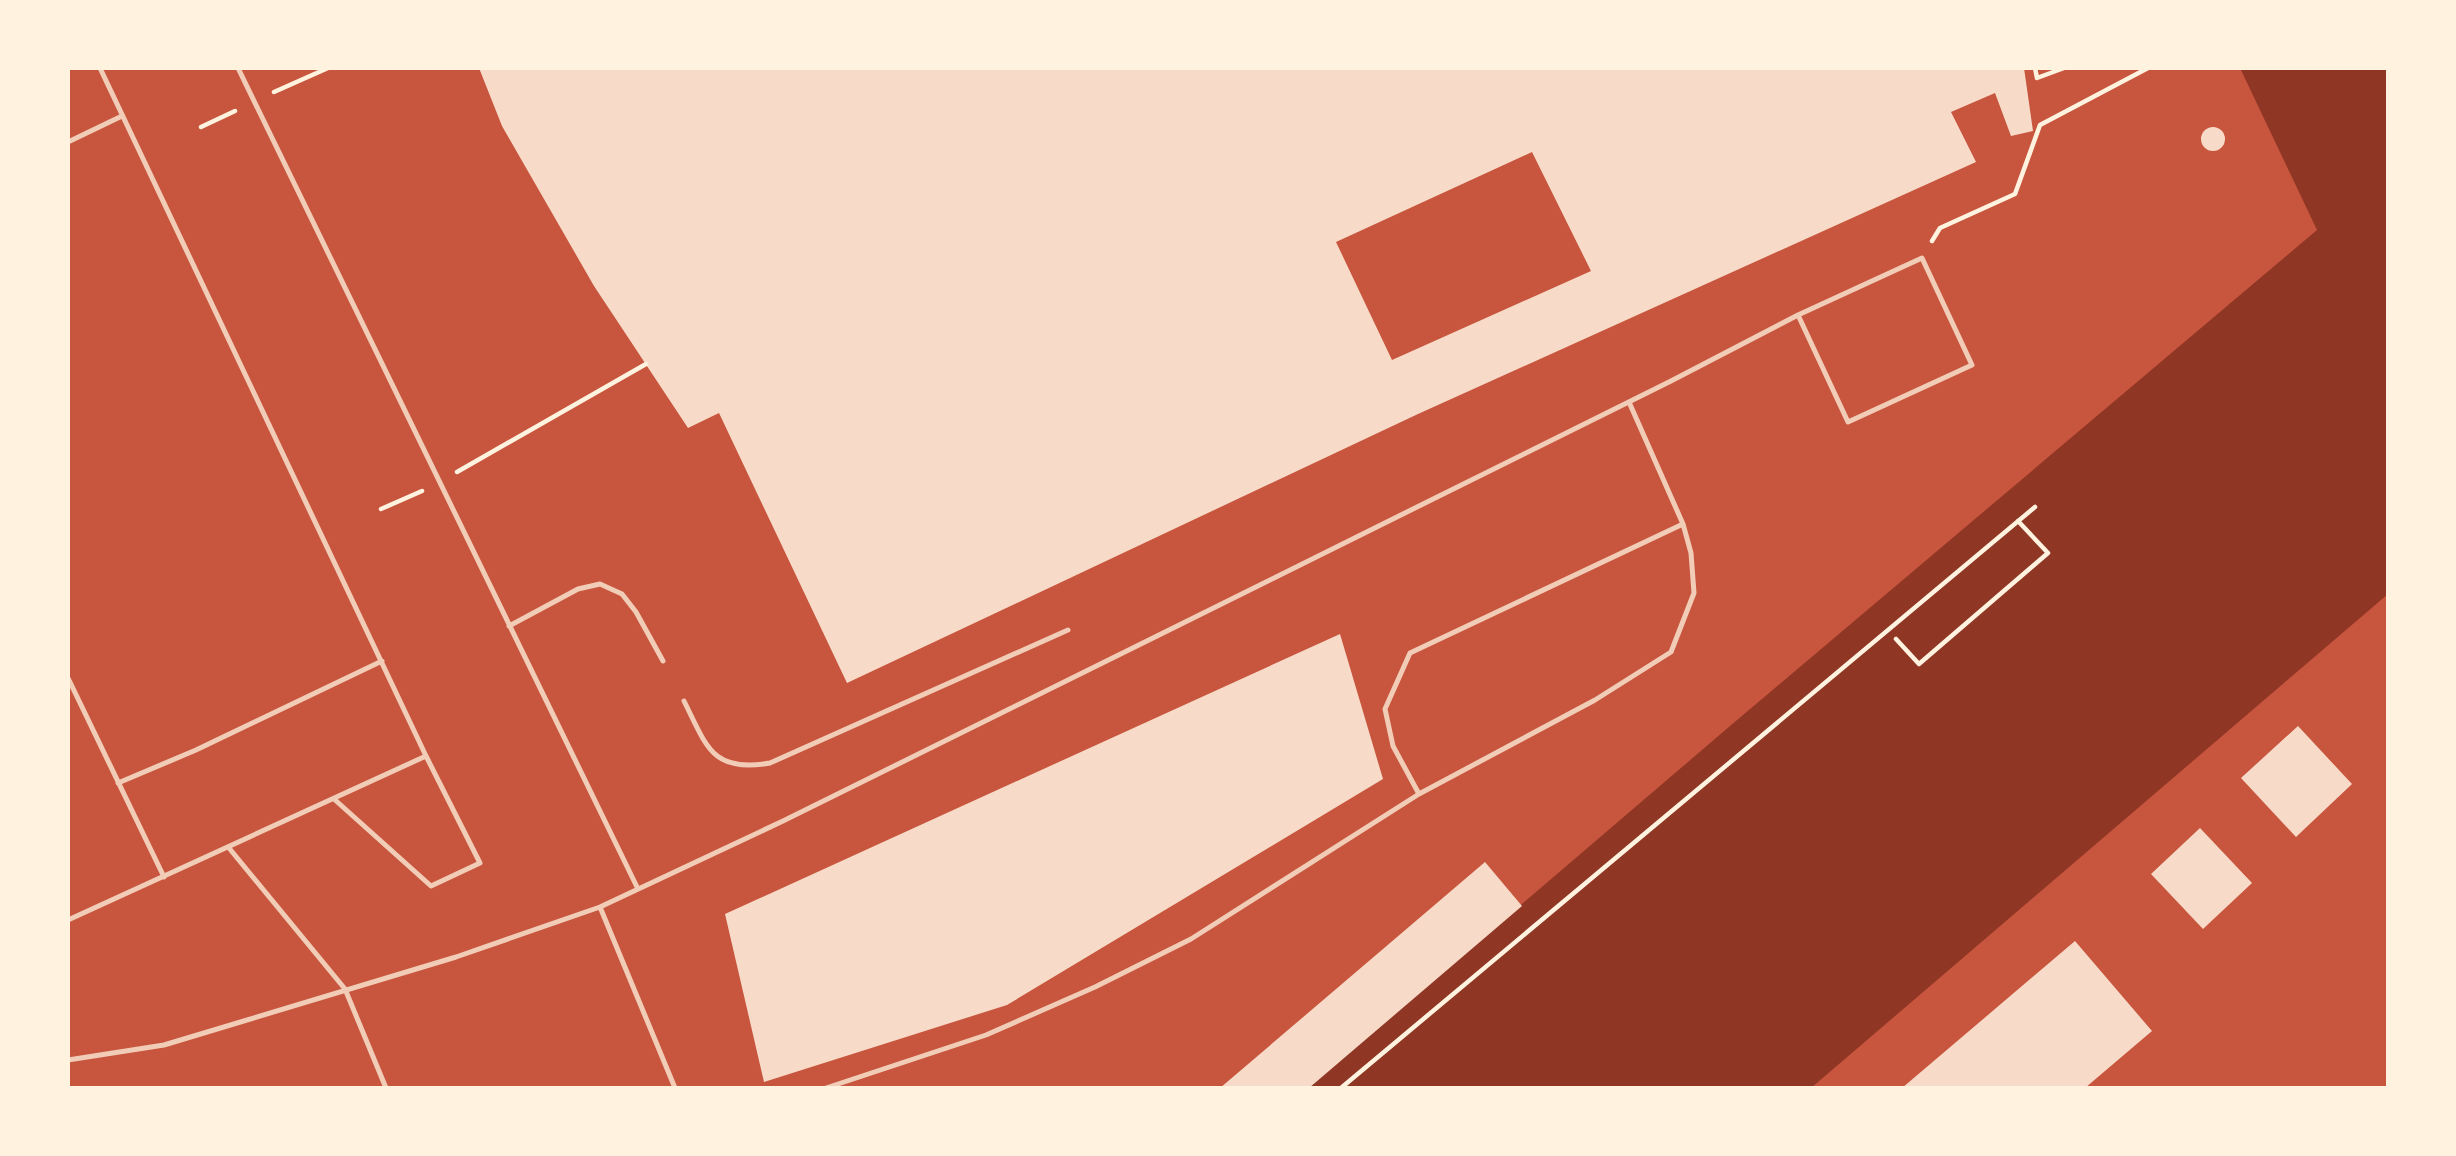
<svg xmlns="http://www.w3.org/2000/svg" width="2456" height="1156" viewBox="0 0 2456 1156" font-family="'Alegreya Sans',sans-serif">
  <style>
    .water { fill: #8f3625 }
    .building { fill: #f7dbc8; fill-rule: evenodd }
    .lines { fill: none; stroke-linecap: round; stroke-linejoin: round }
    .path { stroke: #fff3e0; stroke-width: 4.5 }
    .service { stroke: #f1ccb7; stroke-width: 5 }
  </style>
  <rect width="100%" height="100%" fill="#c8553d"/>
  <path class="water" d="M2240,68H2388V594L1811,1088H1307L1730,726L2317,230Z"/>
  <path class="building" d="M479,68H2024L2033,131L2011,136L1995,93L1951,112L1976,162L1418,414L847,683L719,413L688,428L594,286L502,126ZM1532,152L1591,271L1392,360L1336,242Z
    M2201 139a12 12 0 1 1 24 0a12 12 0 1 1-24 0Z
    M1340,634L1383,779L1007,1005L764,1082L725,914Z
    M2298,726L2352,784L2296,837L2241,778Z
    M2200,828L2252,883L2203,929L2151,874Z
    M1485,862L1522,906L1309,1088H1220Z
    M2075,941L2152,1031L2085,1088H1902Z"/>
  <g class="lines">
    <path class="path" d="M2035,68L2037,78L2064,68
      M274,92L328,68
      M201,127L235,111
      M1932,241L1940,228L2015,194L2040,125L2148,68
      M457,472L646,364
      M381,509L422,491
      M1896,639L1919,664L2048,553L2018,521
      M1341,1088L2035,507"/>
    <path class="service" d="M238,68L638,889
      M68,142L122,116
      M1922,258L1972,365L1848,422L1798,315Z
      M1629,402L1683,524L1691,553L1694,593L1671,652L1595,700L1419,794L1393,746L1385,709L1410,653L1683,524
      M509,626L578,589L600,584L622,594L636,612L663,661
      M68,678L164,877
      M684,701C707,747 712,773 770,763L1068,630
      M118,783L196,750L382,661
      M334,799L431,886L480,863L426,756
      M229,848L345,989L386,1088
      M600,907L675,1088
      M68,920L426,756L100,68
      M68,1060L164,1045L456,957L600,907L783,821L1157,636L1671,381L1798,315
      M826,1088L986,1035L1095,987L1191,939L1419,794"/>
  </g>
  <rect width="2456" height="1156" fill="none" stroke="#fff3e0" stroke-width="140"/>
</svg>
